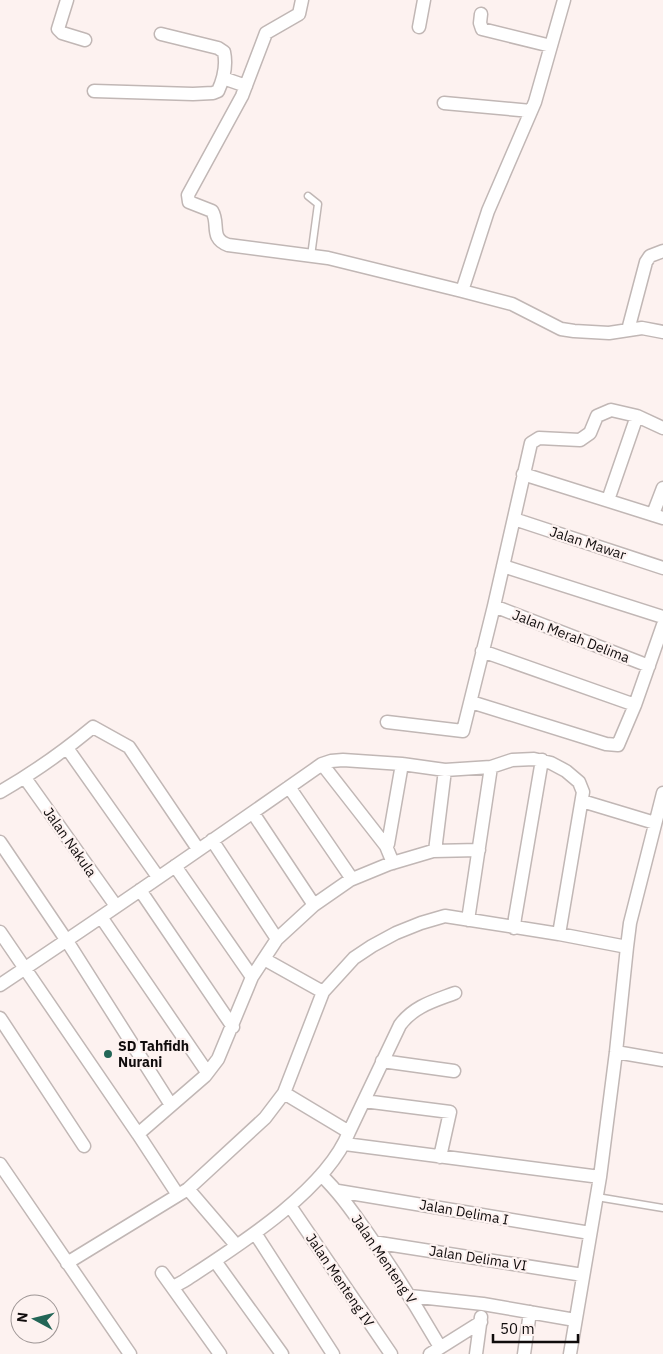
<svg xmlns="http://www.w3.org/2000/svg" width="663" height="1354" viewBox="0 0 663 1354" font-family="'IBM Plex Sans',sans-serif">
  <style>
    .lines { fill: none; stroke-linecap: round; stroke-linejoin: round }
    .lane-casing { stroke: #c1b7b5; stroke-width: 9 }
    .street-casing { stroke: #c1b7b5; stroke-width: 15 }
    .lane { stroke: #fff; stroke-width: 6 }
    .street { stroke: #fff; stroke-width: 12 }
    .poi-dot { fill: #236657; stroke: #fdf2f0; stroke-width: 2 }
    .labels { text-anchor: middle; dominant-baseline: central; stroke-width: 4.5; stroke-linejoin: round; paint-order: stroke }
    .street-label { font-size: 14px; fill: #100c0c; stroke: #fdf2f0 }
    .poi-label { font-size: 14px; font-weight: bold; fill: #100c0c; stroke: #fdf2f0; text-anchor: start }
  </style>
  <rect width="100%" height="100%" fill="#fdf2f0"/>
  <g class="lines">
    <defs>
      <path id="lane" d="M308,196L318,204L311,256
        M597,1197L663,1208"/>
      <path id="street" d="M67,0L58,29L62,33L85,40
        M302,0L299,14L266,33L242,96L188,195L189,202L212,211C220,224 209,238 228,245L328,258L462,291L488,211L535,102L564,0
        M481,14L480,23L482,29L551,46
        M419,27L424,0
        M223,78L246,86
        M94,91L193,94L213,93L218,91C224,78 227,66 224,52L218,48L161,34
        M444,103L531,111
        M462,291L512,304L561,329L574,331L609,333L642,328L663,332
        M628,330L646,262L650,256L663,251
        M637,416L663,428
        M523,474L663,518
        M653,514L663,488
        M514,519L663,568
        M503,566L663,617
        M494,606L649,666
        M482,651L635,705
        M471,702L606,744L618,745L635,705L663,625
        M387,722L463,731L494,606L531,443L539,438L580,440L590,433L597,416L611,410L637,416L608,500
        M67,748L158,877
        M322,764L386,846L393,863
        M25,778L116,906
        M289,787L352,879
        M0,792C33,773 64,751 93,727L129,747L198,849
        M582,801L655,823
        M253,813L314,905
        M212,840L277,939
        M0,842L67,941L171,1105
        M386,846L388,844L402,764
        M435,851L445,770
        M175,866L252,977
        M140,890L233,1027
        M101,917L207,1072
        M468,920L491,767
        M514,928L515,918L542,760
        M0,932L138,1134
        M264,959L323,992
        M0,985C108,913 215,839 322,764L331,761L343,760L402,764L445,770L491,767L512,760L534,759L551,763L566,771L579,782L583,792L559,934
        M0,1018L84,1146
        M616,1052L663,1060
        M382,1061L454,1071
        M364,1101L450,1112L440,1157
        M349,1132L400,1025C414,1006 434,1001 455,993
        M345,1144L600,1177L570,1354
        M0,1164L130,1354
        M321,1175C340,1193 354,1214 369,1235C394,1271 418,1309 440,1347
        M600,1177L616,1052L627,947
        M188,1189L236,1245
        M338,1191L590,1233
        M178,1195L138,1134L205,1076L218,1059L252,977L277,939L314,905L350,880L389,864L433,851L479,850
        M290,1206L391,1354
        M255,1233L333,1354
        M373,1242L583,1275
        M215,1261L282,1354
        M67,1263L188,1189L265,1118L284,1093L323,992L354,958L372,946L396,933L421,923L445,916L559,934L627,947L630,923L663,793
        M162,1273L220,1354
        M173,1287L184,1281C236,1247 326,1191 349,1132L284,1093
        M410,1296L483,1304L575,1320
        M430,1354L481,1322
        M476,1354L481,1317
        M524,1354L530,1312"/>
    </defs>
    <use href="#lane" class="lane-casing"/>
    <use href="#street" class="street-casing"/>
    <use href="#lane" class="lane"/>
    <use href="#street" class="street"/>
  </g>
  <circle class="poi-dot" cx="108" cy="1054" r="5"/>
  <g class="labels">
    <g class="street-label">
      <text transform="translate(588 543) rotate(18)">Jalan Mawar</text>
      <text transform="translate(571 636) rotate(21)">Jalan Merah Delima</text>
      <text transform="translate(70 842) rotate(55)">Jalan Nakula</text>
      <text transform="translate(464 1212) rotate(10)">Jalan Delima I</text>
      <text transform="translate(478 1258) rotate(9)">Jalan Delima VI</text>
      <text transform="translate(384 1259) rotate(56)">Jalan Menteng V</text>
      <text transform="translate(340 1280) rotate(56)">Jalan Menteng IV</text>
    </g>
    <g class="poi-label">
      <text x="118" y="1046">SD Tahfidh<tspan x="118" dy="16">Nurani</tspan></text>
    </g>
  </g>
  <g transform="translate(35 1319) rotate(277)"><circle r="24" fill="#fdf2f0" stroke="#9e9695"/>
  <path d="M0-4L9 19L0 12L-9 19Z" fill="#236657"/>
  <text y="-8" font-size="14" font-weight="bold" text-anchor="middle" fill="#100c0c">N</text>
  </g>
  <path d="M493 1334v8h85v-8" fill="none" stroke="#100c0c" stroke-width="2.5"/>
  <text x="500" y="1334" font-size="15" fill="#100c0c" stroke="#fdf2f0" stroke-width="4" paint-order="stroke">50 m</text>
</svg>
